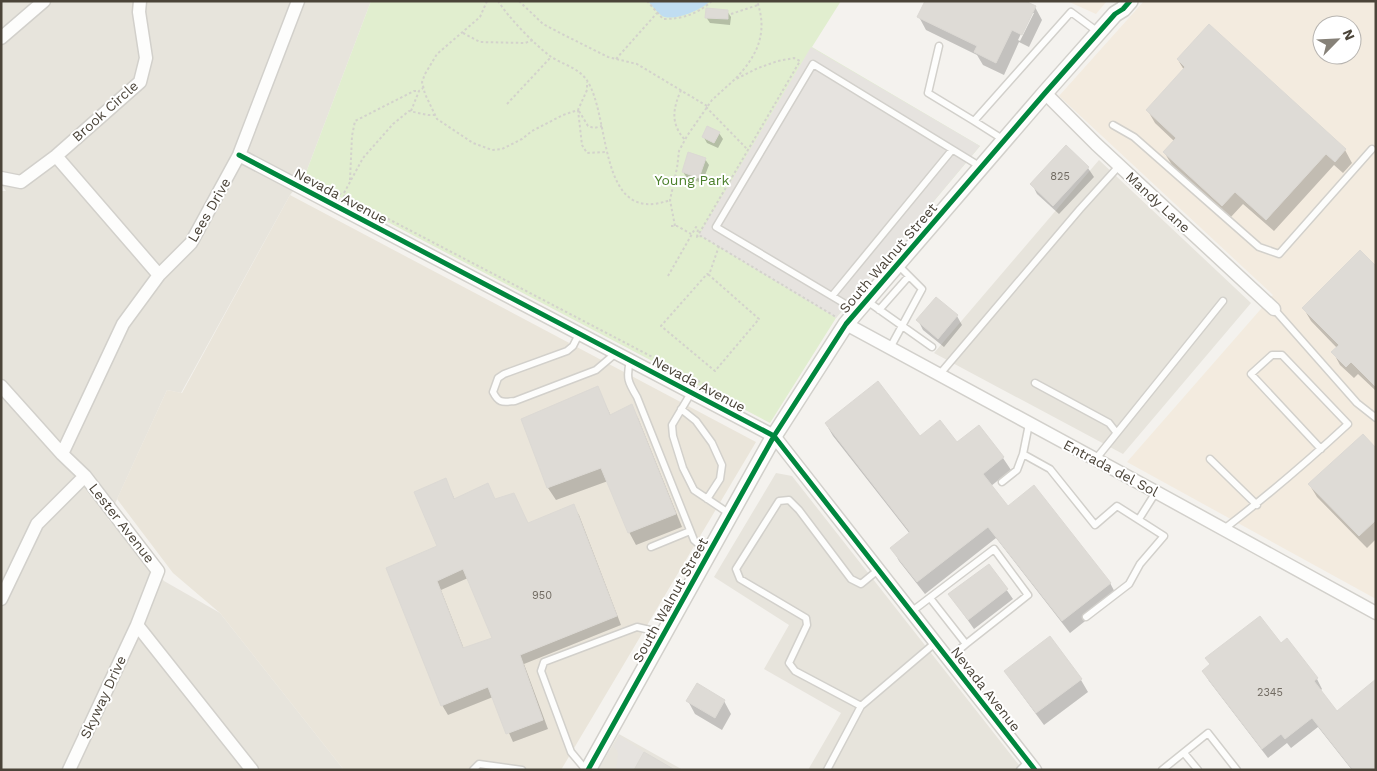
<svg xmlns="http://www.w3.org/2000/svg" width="1377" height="771" viewBox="0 0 1377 771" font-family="'Work Sans',sans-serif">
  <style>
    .residential { fill: #e7e4dc }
    .commercial { fill: #f3ebdf; fill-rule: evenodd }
    .education { fill: #eae5da }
    .green { fill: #e1eecf }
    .parking { fill: #e6e3df }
    .water { fill: #c0ddf1 }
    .shadow { fill: #0003; fill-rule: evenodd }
    .building { fill: #dedbd6; stroke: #dcd9d4; fill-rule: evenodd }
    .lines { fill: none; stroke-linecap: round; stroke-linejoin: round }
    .service-casing { stroke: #d2d0cb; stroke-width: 9 }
    .minor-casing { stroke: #d2d0cb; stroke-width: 15 }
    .tertiary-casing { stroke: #d2d0cb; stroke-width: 18 }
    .path { stroke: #d3d2cc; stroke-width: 2; stroke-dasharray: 2.5 2.5; stroke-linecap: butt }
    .service { stroke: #fdfdfc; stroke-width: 6 }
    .minor { stroke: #fdfdfc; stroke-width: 12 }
    .tertiary { stroke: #fdfdfc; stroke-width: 15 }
    .cycleway-casing { stroke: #fff; stroke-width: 8 }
    .cycleway { stroke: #00873e; stroke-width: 5 }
    .labels { text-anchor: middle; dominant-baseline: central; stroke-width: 4; stroke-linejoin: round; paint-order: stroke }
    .number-label { font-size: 11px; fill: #706a61 }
    .street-label { font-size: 14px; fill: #4b4439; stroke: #fff }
    .park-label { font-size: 14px; fill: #4a7f2a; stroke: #fff }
  </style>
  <rect width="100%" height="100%" fill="#f4f2ee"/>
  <path class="residential" d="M1,1H371L304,178L290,195L181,393L167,390L108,519L164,581L220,613L344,770H1V191H6L1,184Z
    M1099,160L1251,303L1123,454L934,353Z
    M776,473L792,476L1023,770H808L841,713L764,669L789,625L714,577Z
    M619,734L683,770H598Z"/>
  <path class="commercial" d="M1067,1H1107L1096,14Z
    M1144,1H1376V599L1127,462L1273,295L1059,96ZM1322,25H1352V55H1322Z"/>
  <path class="education" d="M290,195L756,442L561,770H344L220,613L173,573L117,499L167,390L182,393Z"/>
  <path class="green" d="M371,1H841L812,47L980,146L836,318L770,423L304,178Z"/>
  <path class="parking" d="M811,47L980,146L836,318L699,235Z
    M620,736L644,752L634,770H616L618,754L617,750L613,747Z"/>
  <path class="water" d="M648,1H710C702,10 673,22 662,16C657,12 652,6 648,1Z"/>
  <path class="shadow" d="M1035,7L1042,20L1029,47L1019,42L1004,75L983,65L977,55L926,30L919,17ZM1031,13H1034L1020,41L1018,40Z
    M727,11L731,17L730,25L710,23L706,17Z
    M1209,26L1345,150L1352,163L1343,173L1334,165L1274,231L1243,204L1230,218L1172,165L1164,152L1174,141L1155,123L1148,111L1184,70L1178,60Z
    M719,133L723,139L718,148L707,143L703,136Z
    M1066,147L1088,168L1094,177L1059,214L1037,194L1032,184Z
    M705,159L709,165L702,183L687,178L683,172Z
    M1376,268V391L1358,374L1354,378L1340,365L1333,352L1337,348L1311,321L1304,309Z
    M957,316L962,325L944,347L923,330L918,320Z
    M597,387L611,416L631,406L638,418L682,527L636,545L629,532L608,481L556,500L548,488L523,420Z
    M826,424L957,443L979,426L1003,458L1011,470L991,486L1008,508L1110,583L1117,596L1070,633L996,538L925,594L899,561L892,548L910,534L833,436Z
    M1376,449V539L1367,548L1317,497L1309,484Z
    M446,480L455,500H496L514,494L528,524L573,506L579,515L621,625L524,664L548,729L513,742L493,697L448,715L442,705L388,569L439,547ZM468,578L494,639L464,649L441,590Z
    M989,565L1013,599L974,629L950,595Z
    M1281,644L1317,679L1322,689L1320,691L1376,770H1352L1318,727L1291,748L1287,743L1268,758L1209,681L1203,671Z
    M1006,671L1081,680L1088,692L1044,725L1013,683Z
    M688,701H724L731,714L722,730L695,714Z"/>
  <path class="building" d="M925,1H1025L1036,6L1022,35L1012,30L996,63L974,52L977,46L917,17Z
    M706,8L728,10V19L705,18Z
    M1209,24L1346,149L1335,162L1326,154L1266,220L1235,192L1222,206L1163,152L1176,138L1146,110L1185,67L1177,59Z
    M707,126L720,132L714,143L702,137Z
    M1066,145L1089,167L1053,206L1030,184Z
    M688,152L706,158L699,178L682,172Z
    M1360,250L1376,266V387L1351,362L1346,367L1331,352L1339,345L1302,308Z
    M936,297L958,315L938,339L916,320Z
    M878,381L920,436L940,420L957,442L979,425L1004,457L983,474L1008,506L1034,485L1111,583L1062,621L988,527L917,582L890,548L910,532L825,423Z
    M598,386L610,415L632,404L676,514L628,533L601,468L547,488L521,419Z
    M1363,434L1376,448V520L1359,536L1308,484Z
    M446,478L454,499L488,483L495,499L514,493L528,523L574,504L617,616L520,655L543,720L506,734L488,687L441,706L386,568L437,546L414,492ZM463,569L492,638L463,648L437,581Z
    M989,564L1008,589L968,620L948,594Z
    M1260,616L1281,643L1287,638L1318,678L1314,681L1337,711L1376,679V770H1353L1312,718L1285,739L1281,734L1262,749L1202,671L1210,664L1205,658Z
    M1050,636L1082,679L1036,713L1004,671Z
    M697,683L725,700L715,718L686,701Z
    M644,752L675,770H634Z"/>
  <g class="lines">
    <defs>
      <path id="service" d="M939,46L928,93L974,121L1071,12L1098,32
        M974,121L1004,140
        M1113,125L1134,137L1259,247L1279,254L1372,149
        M832,296L952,150
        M867,301L932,347
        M1274,309L1357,403L1376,418
        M879,310L909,276
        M857,311L716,227L813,64L981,167
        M579,334L573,346L567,351L504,374L498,378L493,392C499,404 503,402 515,401L596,370L616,353
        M890,348L922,289L898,265
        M630,361C626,378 628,382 637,397L694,540L709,553
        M939,375L1080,209L1119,166
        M1035,383L1109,423L1116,432
        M691,393L672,425L673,436L683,468L694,490L730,514
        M681,409L696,421L712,443L722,465L720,479L707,499
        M1023,454L1050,469L1095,525L1117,506L1164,536L1140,564L1129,584L1086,617
        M1210,459L1257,505
        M1095,460L1223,301
        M1002,482L1017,470L1023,454L1029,424
        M1139,519L1156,492
        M1224,529C1267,496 1308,461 1348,424L1282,355H1272L1251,374L1321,449
        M651,547L690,531
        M930,598L966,644L948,659
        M911,612L994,549L1028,595L966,644
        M861,706L795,671L789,663L807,625L806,618L740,579L736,569L779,501L789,500L799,510L851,579L861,584L878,570
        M1184,753L1198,770
        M473,770L479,764L522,770
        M586,770L571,752L541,671L544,662L637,627L663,633
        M827,770L861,706L935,643
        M1020,770L1028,762
        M1162,770L1208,733L1237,770"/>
      <path id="minor" d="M1,38L44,1
        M1045,93L1096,144L1274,309
        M239,155L774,436L1035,770
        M56,156L159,275
        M1,178L21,182L56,156L140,82L146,58L139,12L140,1
        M846,324L1156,492L1376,613
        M1,386L62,454L85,476L158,571L137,625L252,770
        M62,454L123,324L159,275L191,243L239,155L298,1
        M1,599L37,524L85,476
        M69,770L137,625"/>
      <path id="tertiary" d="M588,770L774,436L846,324L1045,93L1115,14L1123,9L1130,1"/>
    </defs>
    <use href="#service" class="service-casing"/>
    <use href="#minor" class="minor-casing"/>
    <use href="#tertiary" class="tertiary-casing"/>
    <path class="path" d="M487,1L480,17L437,54L425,74L422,82L425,94L437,119L473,143L492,150L502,149L522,139L532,131L563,115L578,110L587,90V82
      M498,1C509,18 534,44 550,56C561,64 577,67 586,79C612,115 596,227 670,200
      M519,1L543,24L564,35L608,57L637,64L707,106
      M566,1H573
      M647,1L663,19C683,19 697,14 712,1
      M731,14L758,5
      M463,33L480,42L525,43L533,40
      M616,59L657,13
      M736,78C758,55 768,32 757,1
      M681,90C673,109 670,123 685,140
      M507,104L551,57
      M706,107L748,150
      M578,110L582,145L587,153L606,152
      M411,111L419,91L423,88
      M579,111L588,126L594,128L602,126
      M308,177L729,397
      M350,180L352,136L355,121L414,91H419
      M344,193L363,158L393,124L409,111L428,115H435
      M671,226H677L691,234
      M675,226L670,200L677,168L679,151L687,136L712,100L734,80L758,68L778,61L794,58L800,61L697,237
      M709,275L707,274L661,326L715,371L759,319L709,275L719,246
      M668,276L696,227L698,229L697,237L701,236L836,317"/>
    <use href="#service" class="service"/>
    <use href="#minor" class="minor"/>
    <use href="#tertiary" class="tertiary"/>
    <defs>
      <path id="cycleway" d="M239,155L774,436L1035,770
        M588,770L774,436L846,324L1045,93L1115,14L1123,9L1130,1"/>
    </defs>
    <use href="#cycleway" class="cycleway-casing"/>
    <use href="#cycleway" class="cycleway"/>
  </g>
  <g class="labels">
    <g class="number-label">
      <text x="1060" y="176">825</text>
      <text x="542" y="595">950</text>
      <text x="1270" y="692">2345</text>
    </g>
    <g class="street-label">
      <text transform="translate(105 111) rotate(-42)">Brook Circle</text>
      <text transform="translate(341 196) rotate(28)">Nevada Avenue</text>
      <text transform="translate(1158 202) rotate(43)">Mandy Lane</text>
      <text transform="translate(209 210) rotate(-60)">Lees Drive</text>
      <text transform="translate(888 258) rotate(-49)">South Walnut Street</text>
      <text transform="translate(699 384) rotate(28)">Nevada Avenue</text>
      <text transform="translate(1111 468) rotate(28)">Entrada del Sol</text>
      <text transform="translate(122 523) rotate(52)">Lester Avenue</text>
      <text transform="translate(670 600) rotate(-61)">South Walnut Street</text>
      <text transform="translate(986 689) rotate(52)">Nevada Avenue</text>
      <text transform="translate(103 697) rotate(-65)">Skyway Drive</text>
    </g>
    <g class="park-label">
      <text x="692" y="180">Young Park</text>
    </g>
  </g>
  <rect width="1377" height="771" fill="none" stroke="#4b4439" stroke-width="5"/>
  <g transform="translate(1337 40) rotate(66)"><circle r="24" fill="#ffffff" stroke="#b7b4b0"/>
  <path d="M0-4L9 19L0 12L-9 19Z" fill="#868178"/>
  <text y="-8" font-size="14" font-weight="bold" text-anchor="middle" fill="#4b4439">N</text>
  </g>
</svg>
